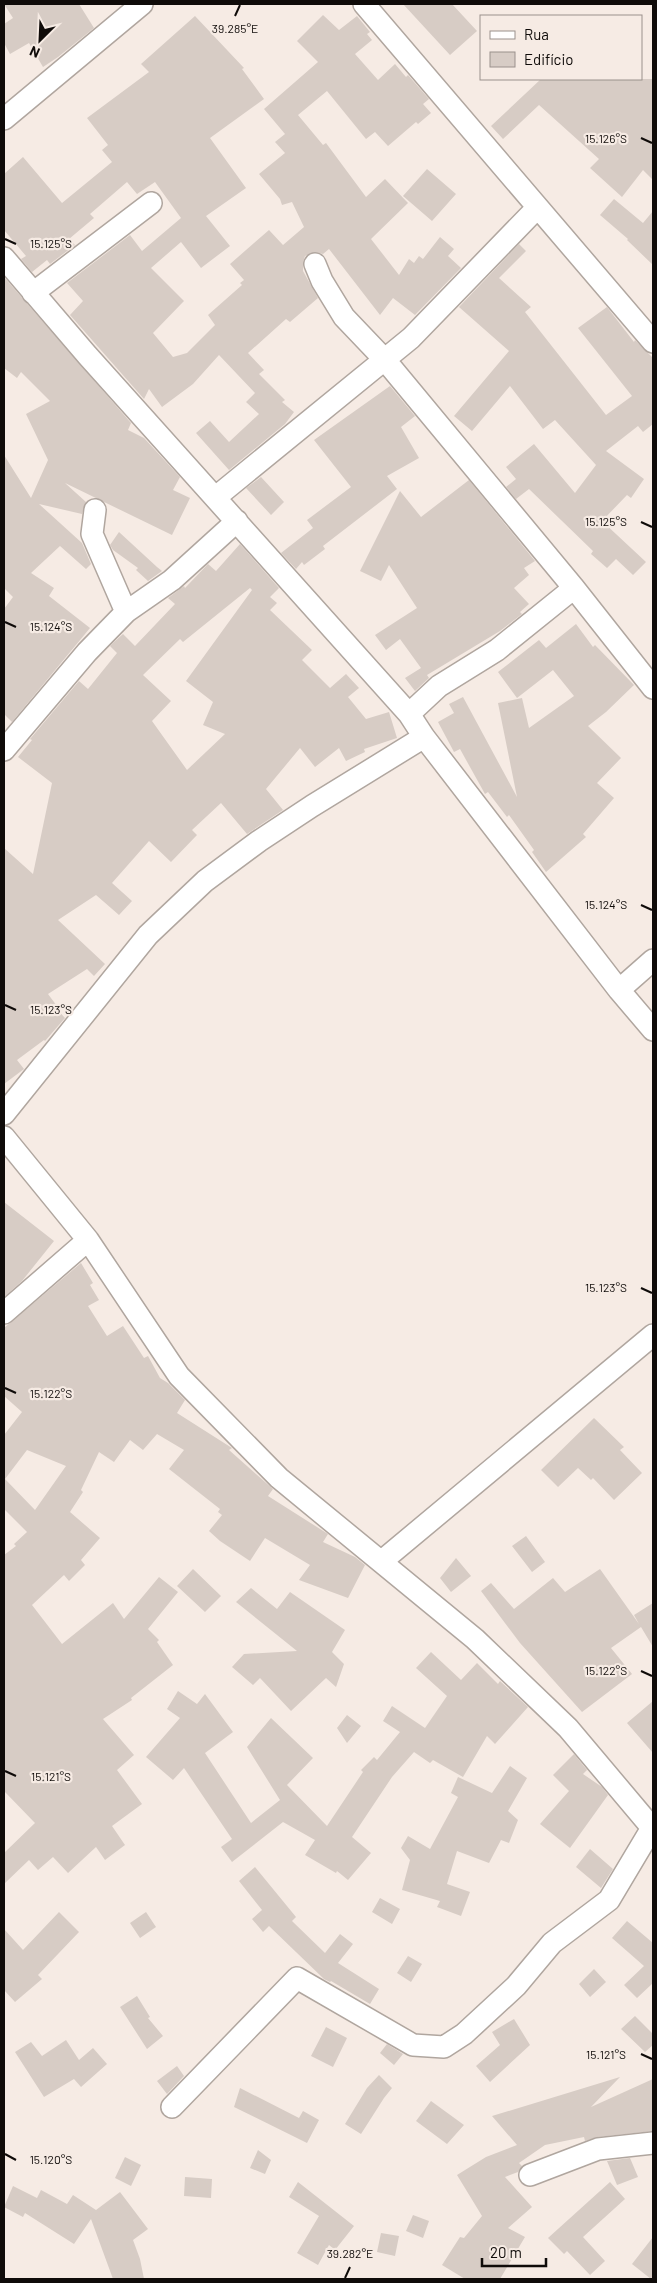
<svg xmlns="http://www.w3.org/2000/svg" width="657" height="2283" viewBox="0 0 657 2283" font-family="Barlow,sans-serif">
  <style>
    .building { fill: #d7ccc5; fill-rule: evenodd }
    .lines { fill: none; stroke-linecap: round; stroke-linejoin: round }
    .minor-casing { stroke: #b0a69f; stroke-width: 24 }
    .minor { stroke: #fff; stroke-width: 21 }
    .ticks { fill: none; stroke: #0f0b09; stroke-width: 2 }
    .ticks-label { font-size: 12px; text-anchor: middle; fill: #0f0b09; stroke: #f6ebe4; stroke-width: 4.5; stroke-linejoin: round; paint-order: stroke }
  </style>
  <rect width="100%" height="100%" fill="#f6ebe4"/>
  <path class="building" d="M4,4H79L94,28L58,57L43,67L29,43L10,54L4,43V24L13,18Z
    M403,4H452L477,31L450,55Z
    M323,15L339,30L357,16L370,32L367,34L372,40L355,54L378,80L395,64L406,77L408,75L429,99L423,104L431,113L418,124L416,122L388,146L375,132L366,139L327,91L298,115L323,145L326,143L366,197L385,179L408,203L371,239L399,275L409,259L414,263L419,256L423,259L440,237L454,249L448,256L461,268L415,315L393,298L380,315L329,249L323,254L316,252L305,256L303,262V271L318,298L290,322L286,319L248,353L264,370L259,374L285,400L282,402L294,412L285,424L229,470L196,433L210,421L229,442L259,414L246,402L255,393L219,355L193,384L162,407L149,389L144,399L70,315L83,301L67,283L130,235L142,251L181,218L155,182L137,194L127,182L90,214L94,218L69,239L75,245L50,264L47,260L32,272L21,259L26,256L4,230V174L23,157L62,203L112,162L102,150L108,145L87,118L149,72L141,64L195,16L244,68L242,69L264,99L210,138L246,188L206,216L230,246L201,268L181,242L151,268L184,301L153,333L173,357L187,353L215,325L208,315L242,285L240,283L244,280L230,264L269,230L283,245L304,227L292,202L282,205L280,199L259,174L285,153L275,142L285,134L264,109L318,62L297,41Z
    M541,79H653V180L643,170L622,197L590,168L599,159L539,105L503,139L491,126Z
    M427,169L456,194L432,221L403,196Z
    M614,199L643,223L653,211V265L627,240L628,239L600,215Z
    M519,244L526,251L499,278L531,307L525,312L606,415L632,396L578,328L607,307L634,342L635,340L653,358V424L643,432L638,426L606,451L644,479L631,498L627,495L602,521L646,562L633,575L616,559L607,568L591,554L593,551L529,489L516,499L506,487L516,479L506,467L534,444L575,493L596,465L555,420L543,429L510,386L472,431L454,416L509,351L459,307Z
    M4,277L131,423L128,430L144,438L180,477L173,490L190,498L172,535L65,483L86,502L82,514L39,504L82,543L91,564L86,569L60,546L31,573L54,588L49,596L90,628L12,722L4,714V609L13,597L4,588V455L31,498L48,460L26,414L50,401L21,372L17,378L4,368Z
    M390,386L415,416L401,427L419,458L387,476L397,489L323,546L325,549L304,565L302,562L296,569L281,553L313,528L307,520L351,487L314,440Z
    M261,477L284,502L271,515L246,488Z
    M469,480L535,561L524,568L529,575L514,588L529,604L520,612L522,614L500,631L427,675L429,678L415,691L405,678L421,668L400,639L386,650L375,635L417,608L389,565L381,581L360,571L400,491L421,517Z
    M119,532L157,567L162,571L148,581L136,570L138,568L113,550L110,545Z
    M240,544L279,588L270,597L277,603L270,610L312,650L302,660L330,688L346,674L359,688L348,697L366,719L389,712L397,738L364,749L365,752L346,761L339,748L315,767L300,748L266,789L283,810L247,834L221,803L192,830L197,835L171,862L149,841L112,883L132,901L119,915L96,895L58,920L105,964L94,976L87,969L48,994L57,1006L55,1007L65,1018L45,1041L44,1040L17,1060L24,1069L4,1084V848L33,874L52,783L18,757L32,740L30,739L79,681L88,689L117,653L110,646L113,643L123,634L135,646L175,604L168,598L184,586L185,588L208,564L216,571ZM250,588L252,590L186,681L213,702L203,725L225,734L187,770L152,721L171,701L143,675L180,639L183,642Z
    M576,624L593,647L595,645L634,685L606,712L588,726L621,758L597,783L614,798L583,834L586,837L546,872L532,852L534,850L509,815L507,817L488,792L485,794L460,749L454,752L438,722L454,713L449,704L463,697L517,797L498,703L522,698L529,728L574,696L553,670L517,698L498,672L539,640L546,648Z
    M4,1202L54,1241L22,1281L4,1297Z
    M81,1263L93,1283L90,1285L99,1300L88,1306L107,1336L123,1326L144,1358L148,1356L160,1378L168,1383L185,1400L177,1413L232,1448L229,1450L273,1489L268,1496L328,1534L323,1542L355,1557L365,1565L348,1598L299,1580L310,1565L265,1538L250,1561L220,1541L209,1531L222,1515L218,1512L220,1509L169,1469L184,1450L157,1434L143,1450L130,1440L114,1462L99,1452L81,1490L83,1492L70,1512L100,1538L81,1560L85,1565L69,1581L64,1575L32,1605L62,1644L113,1603L124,1619L159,1577L178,1592L148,1629L159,1640L157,1642L173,1665L131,1698L132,1700L103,1719L134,1755L117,1770L142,1804L112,1826L125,1845L105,1860L96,1847L68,1873L53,1857L38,1870L29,1860L4,1884V1853L35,1823L4,1791V1555L16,1546L14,1544L27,1532L4,1509V1435L22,1412L4,1396V1328ZM27,1450L66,1466L35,1510L5,1479Z
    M594,1418L624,1447L620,1450L642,1473L614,1500L593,1478L591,1480L578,1468L558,1487L541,1470Z
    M526,1536L545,1562L532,1572L512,1546Z
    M456,1558L471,1576L451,1592L440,1578Z
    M193,1569L221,1596L205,1612L177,1586Z
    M600,1569L639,1624L634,1615L653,1603V1647L641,1627L611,1648L632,1674L582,1712L520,1643L481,1591L491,1583L514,1609L553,1578L565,1592Z
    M251,1588L277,1609L290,1592L345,1630L332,1652L344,1664L336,1687L326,1678L291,1711L260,1678L253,1685L232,1667L244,1654L297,1651L236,1602Z
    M431,1652L461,1680L477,1663L498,1684L500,1681L528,1707L495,1744L487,1736L463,1777L433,1760L430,1763L414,1752L392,1777L352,1837L371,1853L348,1880L337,1871L336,1873L305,1855L315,1840L283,1822L232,1862L221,1847L232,1839L184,1768L173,1780L146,1757L180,1718L167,1709L178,1691L197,1704L205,1694L233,1732L205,1753L251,1823L280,1800L247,1747L271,1718L313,1758L287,1785L327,1826L363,1772L361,1770L374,1757L377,1760L400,1732L383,1721L392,1706L425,1728L447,1696L416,1668Z
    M653,1701V1753L627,1723Z
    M347,1715L361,1726L347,1743L337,1728Z
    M574,1754L587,1770L583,1774L602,1787L608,1795L570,1848L540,1824L569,1791L553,1775Z
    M510,1766L527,1778L508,1811L518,1820L509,1843L501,1840L489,1863L457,1851L447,1884L470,1892L461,1916L437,1907L440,1901L402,1890L410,1860L401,1848L408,1836L430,1849L458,1797L451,1793L458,1777L492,1793Z
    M590,1849L613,1869L601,1888L576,1867Z
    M255,1867L296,1917L292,1921L325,1953L340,1934L353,1944L338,1963L379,1989L370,2004L331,1981L330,1982L324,1979L269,1926L263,1932L252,1919L262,1910L239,1881Z
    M380,1898L400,1909L392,1924L372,1912Z
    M59,1912L79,1932L38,1975L42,1979L15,2002L4,1990V1929L23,1950Z
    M146,1912L156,1927L140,1938L130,1923Z
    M627,1921L653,1943V1983L637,1998L624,1985L644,1966L612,1938Z
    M408,1956L422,1964L411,1982L397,1973Z
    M594,1969L606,1982L590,1997L579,1984Z
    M137,1996L150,2017L148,2018L163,2036L147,2049L120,2007Z
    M635,2016L653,2034V2045L645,2052L621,2029Z
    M514,2019L530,2045L490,2082L476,2066L500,2045L492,2032Z
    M326,2027L347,2038L333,2067L311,2056Z
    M66,2040L79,2060L93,2048L107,2064L81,2087L74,2079L44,2097L15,2052L31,2042L42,2056Z
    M387,2044L403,2054L394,2065L380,2053Z
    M177,2066L184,2076L167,2094L157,2081Z
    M379,2075L392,2088L384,2098L361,2134L345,2124L367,2088Z
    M620,2077L591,2107L653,2079V2131L597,2137L585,2141L584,2137L545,2145L519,2163L522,2166L518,2172L505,2177L532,2207L508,2228L525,2237L500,2279H465L442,2265L460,2237L464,2238L482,2216L457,2175L486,2157L517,2145L492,2116Z
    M240,2088L299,2118L303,2111L319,2120L307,2143L234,2107Z
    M431,2101L464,2125L447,2144L416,2121Z
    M258,2150L271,2160L265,2174L250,2168Z
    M125,2157L141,2165L131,2186L115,2178Z
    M630,2158L638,2177L617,2185L607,2161Z
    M185,2177L212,2179L211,2198L184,2196Z
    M298,2182L354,2226L335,2250L329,2245L318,2265L297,2253L319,2216L289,2197Z
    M610,2182L625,2199L583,2237L605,2261L590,2275L567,2251L564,2254L548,2238Z
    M13,2186L37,2198L41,2190L67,2204L73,2195L96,2210L120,2192L148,2229L133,2240L140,2259L144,2279H113L91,2219L74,2244L25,2213L23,2217L4,2207Z
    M413,2215L429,2221L423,2238L406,2231Z
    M381,2233L399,2236L395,2256L377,2252Z
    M653,2237V2279H651L632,2264Z"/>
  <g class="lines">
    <defs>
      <path id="minor" d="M364,4L653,342
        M4,119L142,4
        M4,258L87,355L409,714L424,737L619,990L653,1030
        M315,264L322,281L344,317L385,360L574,588L653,688
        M33,293L151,203
        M216,497L411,338L537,208
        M95,510L92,534L126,612
        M409,714L439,686L497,650L574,588
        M4,750L87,652L126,612L172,580L237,521
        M619,990L653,960
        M4,1114L148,935L205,881L259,841L312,806L424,737
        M4,1137L88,1240L179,1376L279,1478L475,1639L568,1728L653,1829
        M4,1313L88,1240
        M382,1561L653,1335
        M172,2107L297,1978L413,2045L444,2047L464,2034L516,1986L552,1943L609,1900L652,1828
        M530,2175L598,2149L653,2143"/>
    </defs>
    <use href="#minor" class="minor-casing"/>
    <use href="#minor" class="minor"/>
  </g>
  <path class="ticks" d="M235,16L240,5M641,138L652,143M5,239L16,244M641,522L652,527M5,622L16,627M641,905L652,910M5,1005L16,1010M641,1288L652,1293M5,1388L16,1393M641,1671L652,1676M5,1771L16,1776M641,2054L652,2059M5,2154L16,2160M345,2278L350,2267"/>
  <g class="ticks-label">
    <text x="235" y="33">39.285°E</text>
    <text x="606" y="143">15.126°S</text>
    <text x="51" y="248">15.125°S</text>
    <text x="606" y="526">15.125°S</text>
    <text x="51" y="631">15.124°S</text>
    <text x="606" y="909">15.124°S</text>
    <text x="51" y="1014">15.123°S</text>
    <text x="606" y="1292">15.123°S</text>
    <text x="51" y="1398">15.122°S</text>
    <text x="606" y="1675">15.122°S</text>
    <text x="51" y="1781">15.121°S</text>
    <text x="606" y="2059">15.121°S</text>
    <text x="51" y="2164">15.120°S</text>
    <text x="350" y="2258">39.282°E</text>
  </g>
  <rect width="657" height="2283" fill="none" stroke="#0f0b09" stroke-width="10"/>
  <rect x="480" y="15" width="162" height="65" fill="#f6ebe4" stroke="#9a918c"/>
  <rect x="490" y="31" width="25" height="8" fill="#ffffff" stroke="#9a918c"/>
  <text x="524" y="40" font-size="15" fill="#0f0b09">Rua</text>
  <rect x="490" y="52" width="25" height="15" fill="#d7ccc5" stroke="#9a918c"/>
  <text x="524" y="65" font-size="15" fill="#0f0b09">Edifício</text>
  <g transform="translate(40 40) rotate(204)" stroke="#f6ebe4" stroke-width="4" paint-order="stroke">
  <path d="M0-4L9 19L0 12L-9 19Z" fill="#0f0b09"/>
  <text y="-8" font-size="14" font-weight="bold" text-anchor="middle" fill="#0f0b09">N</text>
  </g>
  <path d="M482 2258v8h64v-8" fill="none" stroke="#0f0b09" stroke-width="2.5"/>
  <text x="490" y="2258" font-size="15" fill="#0f0b09" stroke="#f6ebe4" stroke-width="4" paint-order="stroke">20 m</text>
</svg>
